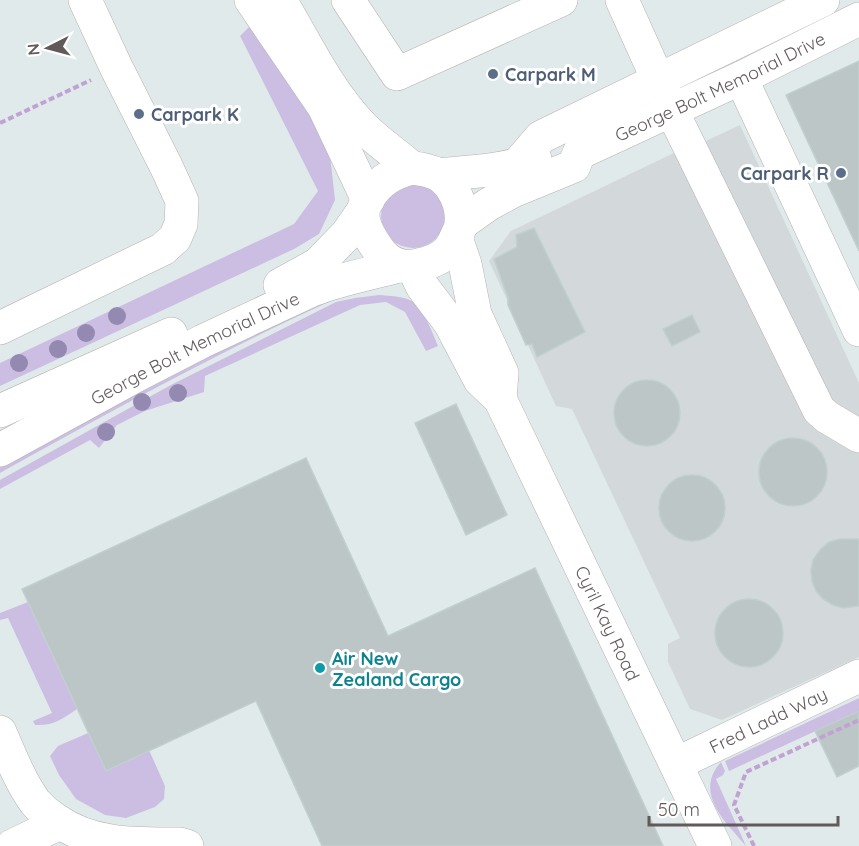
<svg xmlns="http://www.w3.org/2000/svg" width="859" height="846" viewBox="0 0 859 846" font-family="Quicksand,sans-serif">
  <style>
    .industrial { fill: #d3d9da }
    .green { fill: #cbbee2 }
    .building { fill: #bdc6c7; stroke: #c0cfcf; stroke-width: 1.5 }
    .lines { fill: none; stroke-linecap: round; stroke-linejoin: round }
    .minor-casing { stroke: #b8b1b1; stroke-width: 34 }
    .path { stroke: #c0a2d3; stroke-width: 4; stroke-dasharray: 6 3; stroke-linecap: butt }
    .minor { stroke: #fff; stroke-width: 33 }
    .tree { fill: #9489b0 }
    .service-dot { fill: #5c6f8a; stroke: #fff; stroke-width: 2 }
    .culture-dot { fill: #0f9aa8; stroke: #fff; stroke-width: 2 }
    .labels { text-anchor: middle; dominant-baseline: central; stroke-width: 6; stroke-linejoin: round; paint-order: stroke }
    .service-label { font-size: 18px; font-weight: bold; fill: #4e5e75; stroke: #fff; text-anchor: start }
    .street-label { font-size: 18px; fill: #61595a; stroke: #fff }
    .culture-label { font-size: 18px; font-weight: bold; fill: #0d838f; stroke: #fff; text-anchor: start }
  </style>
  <rect width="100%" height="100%" fill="#e1eaeb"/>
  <path class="industrial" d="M740,125L859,383V657L722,720L690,709L668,662V644L680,638L572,409L556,406L489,261L511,231L674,153L691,148Z"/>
  <path class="green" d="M251,25L310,110L330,155L335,200L319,234L294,249L0,386V363L294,224L318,191L240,36Z
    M381 216a32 32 0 1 1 64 0a32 32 0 1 1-64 0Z
    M379,295C390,296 402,296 412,301C423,307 433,334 438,346L426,351L405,312L386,302L360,305L205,376L204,392L145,411L117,425L99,448L90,440L0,489V480L169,386L336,302L355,298Z
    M340,297C224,349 112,411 0,473V466L265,325Z
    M28,602L77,709C62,719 54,726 35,725L33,721L52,713L8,618L0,620V613Z
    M859,698V711L729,771L725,761Z
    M88,733L106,770L149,750L165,786L164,799L155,807L126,818L105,815L76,799L59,775L50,756L58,746Z
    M721,762L725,771L723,775L716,779L746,846C741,841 736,834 731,829C713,808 700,785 721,762Z"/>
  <path class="building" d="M859,61V251L786,95Z
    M534,228L585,332L537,357L532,344L526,345L508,305V298L494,259L517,247L516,235Z
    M692,315L700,332L672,346L663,329Z
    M614 413a33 33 0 1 1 66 0a33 33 0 1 1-66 0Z
    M456,404L507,515L466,535L415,423Z
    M759 472a34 34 0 1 1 68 0a34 34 0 1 1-68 0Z
    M306,458L388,636L535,568L663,846H322L256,701L106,771L22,589Z
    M659 508a33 33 0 1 1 66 0a33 33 0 1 1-66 0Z
    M840,539H859V606L843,608L833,605L823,599L816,591L812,581L811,570L813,560L820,550L829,542Z
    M715 633a34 34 0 1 1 68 0a34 34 0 1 1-68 0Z
    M859,711V766L837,777L815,731Z"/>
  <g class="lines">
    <defs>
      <g id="minor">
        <path d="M251,0L324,107L368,200"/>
        <path d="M280,0C306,43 328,91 363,127C378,142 396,154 412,168"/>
        <path d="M348,0L397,74L561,0"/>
        <path d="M622,0L672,111L819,410L827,417L859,436"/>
        <path d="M741,78L859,330"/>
        <path d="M516,166L541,137L823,0"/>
        <path d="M412,168C421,169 430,170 439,175C453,184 463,205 461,223C461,229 457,234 455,240C453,244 451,248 447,252C440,259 429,263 418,265C404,269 391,265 381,253C373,243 362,226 363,212C363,208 366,203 368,199C378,181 393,173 412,168Z"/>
        <path d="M439,175C474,171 503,171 535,159"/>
        <path id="s1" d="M462,223L489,204L513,191L574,166L579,153L741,78L859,19"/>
        <path d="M456,238L465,264L475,314L502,373L500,399"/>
        <path id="s2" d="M413,267L422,286L450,323L480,380L500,399L715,846"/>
        <path d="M280,285L318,264L347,234L363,211"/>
        <path d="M0,328L163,249L175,238L181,224L182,201L166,166L116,67L85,0"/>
        <path d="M0,411L171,334"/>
        <path id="s3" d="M0,450L137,375L203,341L312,290C340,279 369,274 398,266"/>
        <path d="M0,732C10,755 20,781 35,802C41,809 48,815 56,820C93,846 136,844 180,844L187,846"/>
        <path id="s4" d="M676,764L859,676"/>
        <path d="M12,846L60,823"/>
      </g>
    </defs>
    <use href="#minor" class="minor-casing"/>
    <path class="path" d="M0,123L91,80
      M754,846L734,805L746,772L859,720"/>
    <use href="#minor" class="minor"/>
  </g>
  <g class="tree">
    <circle cx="117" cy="316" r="9"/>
    <circle cx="86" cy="333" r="9"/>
    <circle cx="58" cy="349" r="9"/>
    <circle cx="19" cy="363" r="9"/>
    <circle cx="178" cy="393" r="9"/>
    <circle cx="142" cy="402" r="9"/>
    <circle cx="106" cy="432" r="9"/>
  </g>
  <g class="service-dot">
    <circle cx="493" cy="74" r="6"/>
    <circle cx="139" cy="114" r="6"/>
    <circle cx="841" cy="173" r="6"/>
  </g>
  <circle class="culture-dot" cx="320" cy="668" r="6"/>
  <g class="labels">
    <g class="service-label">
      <text x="505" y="74">Carpark M</text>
      <text x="151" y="114">Carpark K</text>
      <text x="829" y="173" text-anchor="end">Carpark R</text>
    </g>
    <g class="street-label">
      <text stroke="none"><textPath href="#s1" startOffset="296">George Bolt Memorial Drive</textPath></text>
      <text stroke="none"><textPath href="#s3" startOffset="220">George Bolt Memorial Drive</textPath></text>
      <text stroke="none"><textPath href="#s2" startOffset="408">Cyril Kay Road</textPath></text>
      <text stroke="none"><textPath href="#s4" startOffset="102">Fred Ladd Way</textPath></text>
    </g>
    <g class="culture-label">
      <text x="332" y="658">Air New<tspan x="332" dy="21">Zealand Cargo</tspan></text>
    </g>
  </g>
  <g transform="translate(48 48) rotate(264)" stroke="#ffffff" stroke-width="4.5" paint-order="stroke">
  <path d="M0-4.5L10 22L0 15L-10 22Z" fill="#61595a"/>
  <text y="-9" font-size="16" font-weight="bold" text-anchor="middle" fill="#61595a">N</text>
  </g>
  <path d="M649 816v9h189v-9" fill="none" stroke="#61595a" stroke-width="3"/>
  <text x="658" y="816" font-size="18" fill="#61595a" stroke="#ffffff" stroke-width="4.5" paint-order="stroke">50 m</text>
</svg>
